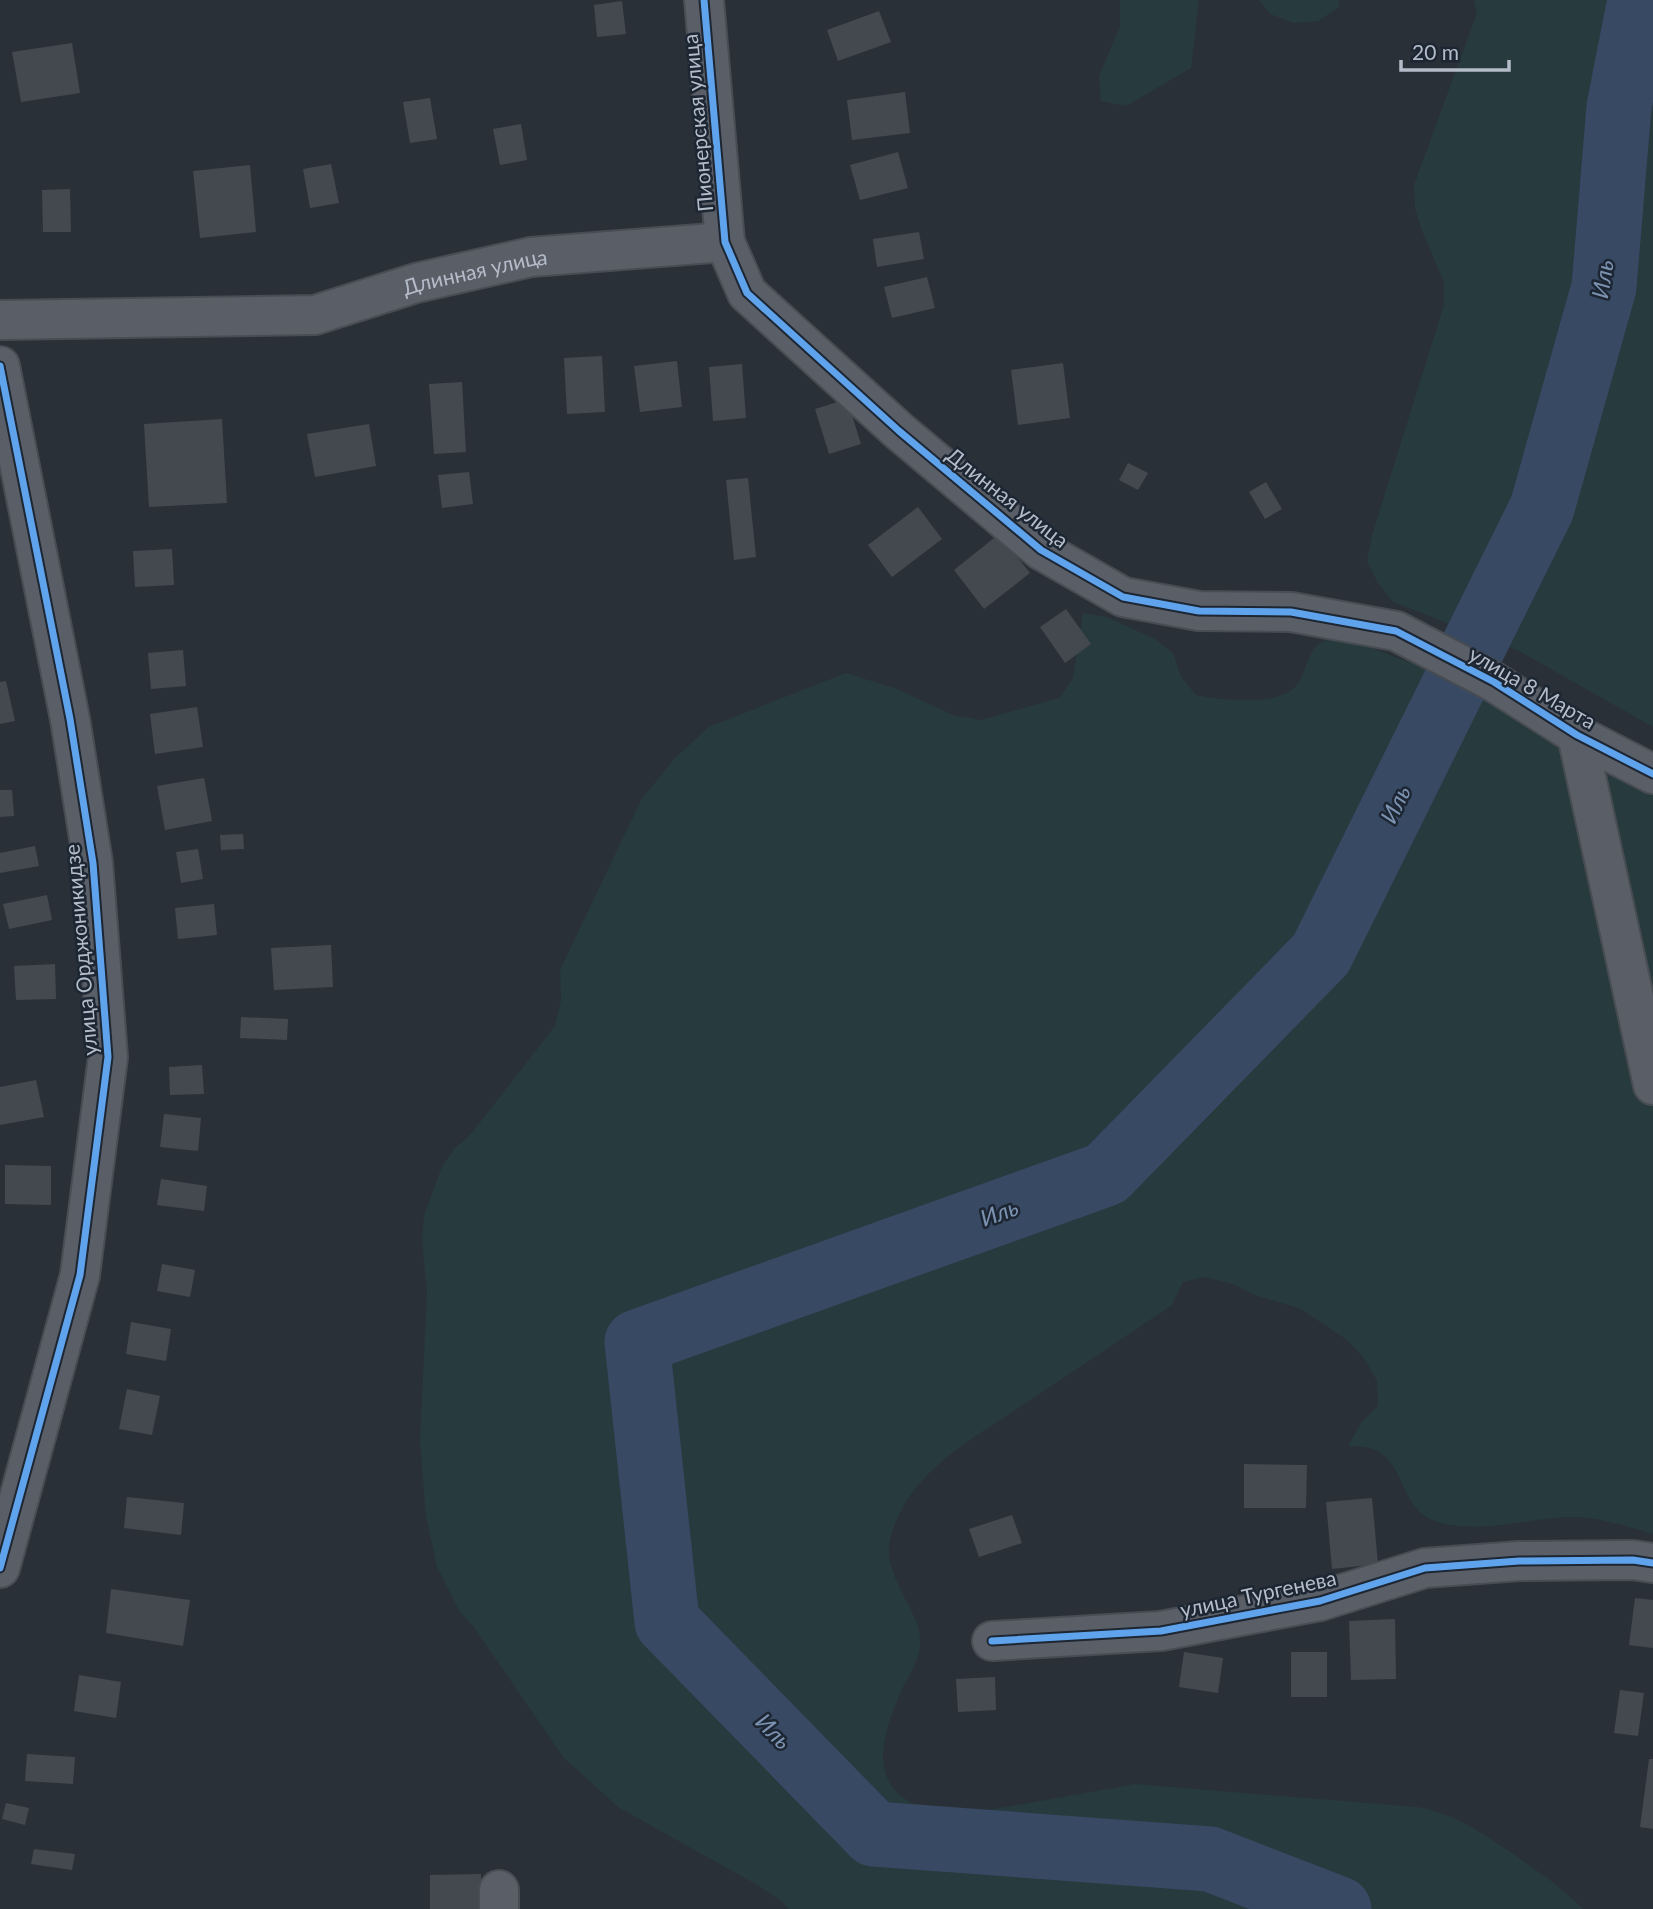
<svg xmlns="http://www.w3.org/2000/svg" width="1653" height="1909" viewBox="0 0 1653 1909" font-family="Lato,sans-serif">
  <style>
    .green { fill: #273a3e }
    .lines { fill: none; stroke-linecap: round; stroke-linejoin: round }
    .river { stroke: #384963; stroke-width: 65 }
    .building { fill: #444950 }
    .minor-casing { stroke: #484c53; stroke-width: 42 }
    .minor { stroke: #5a5e66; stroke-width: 38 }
    .cycleway-casing { stroke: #1d2633; stroke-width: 11 }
    .cycleway { stroke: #60a3ed; stroke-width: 7 }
    .labels { text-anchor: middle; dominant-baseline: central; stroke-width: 5; stroke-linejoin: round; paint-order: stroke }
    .street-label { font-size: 21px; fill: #b4bcc9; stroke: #1d2633 }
    .water-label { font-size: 23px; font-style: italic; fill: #7c92b1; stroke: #1d2633 }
  </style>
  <rect width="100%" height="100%" fill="#2a3038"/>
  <path class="green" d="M1120,0H1199L1191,68L1126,106L1101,101L1099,76L1120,27Z
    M1259,0H1339V7L1318,21L1294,23L1270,14Z
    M1474,0H1653V727L1519,651L1393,602L1378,583L1367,561L1372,535L1444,305V282L1422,231L1415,208L1414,185L1477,13Z
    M1083,613L1107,617L1155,639L1173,653L1181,677L1196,695C1220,700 1272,706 1293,689C1305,679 1306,656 1317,646C1322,641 1331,639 1337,635L1430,670L1653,793V1534C1633,1528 1594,1516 1574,1517C1528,1517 1480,1536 1435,1521C1398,1508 1406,1457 1369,1448C1363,1446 1354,1447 1348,1446L1361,1423L1378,1406L1377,1381L1364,1358L1347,1340L1301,1309L1255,1295L1233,1284L1205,1277L1183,1282L1172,1305C1121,1339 1070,1374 1018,1408C981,1434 944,1453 915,1489C901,1507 884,1539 890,1562C894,1577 902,1593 909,1606C916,1621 921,1629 920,1646C919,1662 906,1679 900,1694C870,1763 875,1803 955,1816L1136,1784L1417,1807C1457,1815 1477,1830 1510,1852C1536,1870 1561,1886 1583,1909H789L780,1900L759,1886L618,1807L563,1757L476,1630L460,1612L437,1567L426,1516L420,1441L427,1292L422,1240L424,1216L441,1169L454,1149L471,1134L555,1026L561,1000L560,970L641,800L674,759L709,727L846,673L897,689L953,715L981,720L1059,698L1073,679Z"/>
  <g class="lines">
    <path class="river" d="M1339,1909L1210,1859L874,1834L667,1622L637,1342L1106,1174L1321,954L1542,508L1604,287L1619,107L1640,0"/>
  </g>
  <path class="building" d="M622,1L626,34L597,37L594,5Z
    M879,11L891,42L838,61L827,30Z
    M72,43L80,93L21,102L12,52Z
    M905,92L910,133L852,140L847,100Z
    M430,98L437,139L410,143L403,102Z
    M521,124L527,160L500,165L493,129Z
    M898,152L908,188L860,200L850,165Z
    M331,164L339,203L310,208L303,169Z
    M250,165L256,232L200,238L193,171Z
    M70,189L71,232H43L42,190Z
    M919,232L924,259L877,267L873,239Z
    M927,277L935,308L892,318L884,287Z
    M602,356L605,412L567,414L564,358Z
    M677,361L682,407L640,412L634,366Z
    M1063,363L1070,418L1018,425L1011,370Z
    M742,364L746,418L713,421L709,367Z
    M462,382L466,452L434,454L429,384Z
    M847,399L861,444L829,454L815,409Z
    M222,419L227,503L149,507L144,424Z
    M369,424L376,466L315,477L307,434Z
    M1128,463L1148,473L1138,490L1119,480Z
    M469,472L473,504L442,508L438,475Z
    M748,478L756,557L734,560L726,480Z
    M1266,482L1282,509L1265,519L1249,492Z
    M918,507L942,539L892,577L868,545Z
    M999,534L1030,573L984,609L954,570Z
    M172,549L174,585L135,587L133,551Z
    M1066,609L1091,644L1065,663L1040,627Z
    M183,650L186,686L151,689L148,653Z
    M6,681L15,721L0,724V682Z
    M197,707L203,747L155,754L150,714Z
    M204,778L212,821L165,830L157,786Z
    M0,790H12L14,816L0,817Z
    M243,834L244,849L221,850L220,835Z
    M35,846L39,866L0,873V853Z
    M198,849L203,879L181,883L176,852Z
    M47,895L52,920L9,929L3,904Z
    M214,904L217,935L178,939L175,908Z
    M331,945L333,987L274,990L271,948Z
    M55,964L56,999L16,1000L14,966Z
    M241,1017L288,1019L287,1040L240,1038Z
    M202,1065L204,1094L170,1095L169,1067Z
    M36,1080L44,1117L0,1125V1087Z
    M164,1114L201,1118L198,1151L160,1147Z
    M5,1165L51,1166V1205L5,1204Z
    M161,1179L207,1186L204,1211L157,1205Z
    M162,1264L195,1270L190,1297L157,1291Z
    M131,1322L171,1329L166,1361L126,1354Z
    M127,1389L160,1396L152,1435L119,1429Z
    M1244,1464L1307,1465L1306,1508H1244Z
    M127,1497L184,1503L181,1535L124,1528Z
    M1372,1498L1378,1564L1332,1569L1326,1502Z
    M1012,1515L1022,1543L979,1557L969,1529Z
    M111,1589L190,1600L183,1646L106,1633Z
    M1635,1598L1653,1600V1648L1629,1645Z
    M1395,1619L1396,1679L1351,1680L1349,1621Z
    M1184,1652L1223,1658L1218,1693L1179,1687Z
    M1291,1652H1327V1697H1291Z
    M79,1675L121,1682L116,1718L74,1711Z
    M995,1677L996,1710L958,1712L956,1679Z
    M1620,1690L1644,1693L1638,1736L1614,1733Z
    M27,1754L75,1757L73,1784L25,1781Z
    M1649,1759H1653V1829L1640,1827Z
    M6,1803L29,1808L25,1825L2,1819Z
    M34,1849L75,1854L72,1870L31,1864Z
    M481,1874V1909H430V1875Z"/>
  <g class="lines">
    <defs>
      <g id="minor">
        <path d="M704,0L725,242L747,293L899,431L1041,550L1123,597L1199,611L1291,612L1396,631L1494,682L1577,735L1653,774"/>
        <path id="s1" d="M0,320L315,315L416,283L531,257L725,242"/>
        <path d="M0,366L70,719L93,863L108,1057L80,1275L0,1568"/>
        <path d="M1577,735L1653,1085"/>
        <path d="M992,1641L1161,1631L1320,1601L1425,1568L1519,1561L1633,1560L1653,1563"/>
        <path d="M499,1890V1909"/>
      </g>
    </defs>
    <use href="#minor" class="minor-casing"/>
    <use href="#minor" class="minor"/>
    <defs>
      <path id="cycleway" d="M704,0L725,242L747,293L899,431L1041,550L1123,597L1199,611L1291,612L1396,631L1494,682L1577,735L1653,774
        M0,366L70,719L93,863L108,1057L80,1275L0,1568
        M992,1641L1161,1631L1320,1601L1425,1568L1519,1561L1633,1560L1653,1563"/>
    </defs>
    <use href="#cycleway" class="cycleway-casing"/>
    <use href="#cycleway" class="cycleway"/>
  </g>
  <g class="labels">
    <g class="street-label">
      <text transform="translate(697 123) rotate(-95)">Пионерская улица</text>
      <text stroke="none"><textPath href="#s1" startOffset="481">Длинная улица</textPath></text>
      <text transform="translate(1008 497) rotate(38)">Длинная улица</text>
      <text transform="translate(1533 687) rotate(30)">улица 8 Марта</text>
      <text transform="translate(80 950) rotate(-95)">улица Орджоникидзе</text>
      <text transform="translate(1258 1593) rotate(-12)">улица Тургенева</text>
    </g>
    <g class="water-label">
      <text transform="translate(1602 279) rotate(-81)">Иль</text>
      <text transform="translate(1395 804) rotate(-64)">Иль</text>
      <text transform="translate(999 1212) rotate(-20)">Иль</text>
      <text transform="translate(774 1731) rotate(46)">Иль</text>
    </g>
  </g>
  <path d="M1401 60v10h108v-10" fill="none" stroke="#b4bcc9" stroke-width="3.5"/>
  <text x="1412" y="60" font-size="21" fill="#b4bcc9" stroke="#1d2633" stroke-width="5" paint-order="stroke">20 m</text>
</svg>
